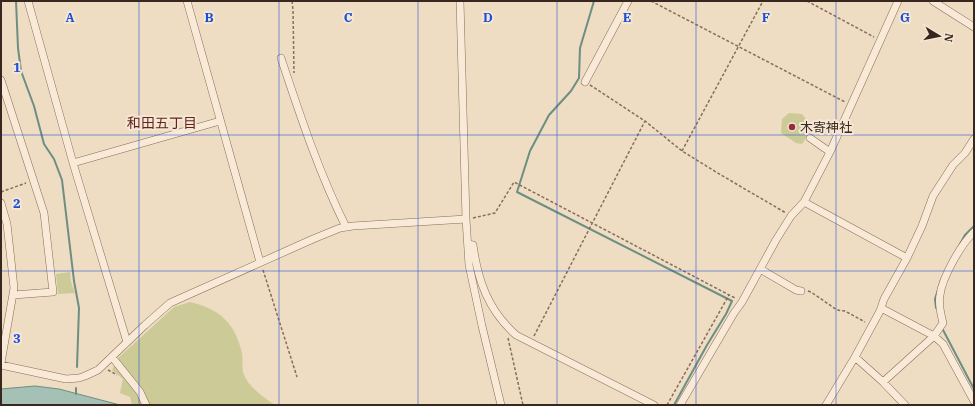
<svg xmlns="http://www.w3.org/2000/svg" width="975" height="406" viewBox="0 0 975 406" font-family="'IBM Plex Serif','Noto Sans JP',serif">
  <style>
    .green { fill: #cccb97 }
    .water { fill: #a5c1b5; stroke: #6c8f82 }
    .lines { fill: none; stroke-linecap: round; stroke-linejoin: round }
    .stream { stroke: #6c8f82; stroke-width: 2 }
    .minor-casing { stroke: #886d5a; stroke-width: 8 }
    .path { stroke: #886d5a; stroke-width: 1.5; stroke-dasharray: 3 2; stroke-linecap: butt }
    .minor { stroke: #f8ead7; stroke-width: 7 }
    .grid { fill: none; stroke: #1d4ed8; stroke-width: 1; stroke-opacity: 0.55 }
    .poi-dot { fill: #962b39; stroke: #f5e7d3; stroke-width: 1.5 }
    .labels { text-anchor: middle; dominant-baseline: central; stroke-width: 4; stroke-linejoin: round; paint-order: stroke }
    .poi-label { font-size: 13px; fill: #38271e; stroke: #f5e7d3; text-anchor: start }
    .neighbourhood-label { font-size: 14px; fill: #64241e; stroke: #f5e7d3 }
    .grid-label { font-size: 13px; text-anchor: middle; font-weight: bold; fill: #1d4ed8; stroke: #f5e7d3; stroke-width: 4; stroke-linejoin: round; paint-order: stroke }
  </style>
  <rect width="100%" height="100%" fill="#eedcc3"/>
  <path class="green" d="M789,113L802,114L813,128L802,144L796,143L781,133L782,119Z
    M70,272L71,282L75,293L58,294L56,274Z
    M190,302C220,309 235,323 242,353C243,359 242,366 243,372C247,386 264,398 275,405H132L130,397L120,393L123,379L112,370L118,358L174,307Z"/>
  <path class="water" d="M35,386L59,389L120,405H1V389Z"/>
  <g class="lines">
    <path class="stream" d="M16,1L18,48L21,71L34,106L44,144L54,159L62,180L74,281L79,308L77,367
      M594,1L580,48L579,78L571,91L549,115L530,151L517,192L732,301L726,314L707,345L674,405
      M960,244L965,235L974,226
      M936,308L935,299L941,280
      M942,328L974,389
      M76,394V388"/>
    <defs>
      <path id="minor" d="M28,1L73,163L127,342
        M187,1L260,262
        M460,1L466,219L469,265L482,326L501,405
        M933,1L974,27
        M281,58C300,115 319,173 346,227
        M1,80L44,213L53,292L13,295
        M585,82L628,1
        M810,138L830,152
        M73,163L220,121
        M804,202L907,258
        M1,203L7,224L14,288L1,363
        M468,244L473,245C478,281 488,310 516,335L654,405
        M760,269L796,290L801,291
        M881,308L934,336L943,344L974,401
        M112,357L140,392L146,405
        M855,357L883,382L905,405
        M1,365L66,379L79,378L85,376L98,370L145,325L170,303L313,239L340,228L353,226L466,219
        M883,382L934,336L943,323C941,315 938,304 940,295C942,278 961,244 974,232
        M680,405L734,313L742,302L776,240L791,216L804,202L830,152L898,1
        M826,405L855,357L880,311L884,299L907,258L922,226L933,196L953,165L965,153L974,139"/>
    </defs>
    <use href="#minor" class="minor-casing"/>
    <path class="path" d="M292,1L293,10L294,73
      M651,1L845,102
      M807,1L874,37
      M590,85L645,121L682,151L721,175L786,213
      M682,151L763,1
      M1,192L26,183
      M473,218L495,213L514,182L735,298
      M263,270L297,377
      M808,291L811,292L837,310L845,311L865,322
      M534,336L645,121
      M508,338L523,405
      M108,370L117,375
      M667,405L729,295"/>
    <use href="#minor" class="minor"/>
  </g>
  <path class="grid" d="M139,1V405M279,1V405M418,1V405M557,1V405M696,1V405M836,1V405M1,135H974M1,271H974"/>
  <circle class="poi-dot" cx="792" cy="127" r="4"/>
  <g class="labels">
    <g class="poi-label">
      <text x="800" y="127">木寄神社</text>
    </g>
    <g class="neighbourhood-label">
      <text x="162" y="123">和田五丁目</text>
    </g>
  </g>
  <g class="grid-label">
    <text x="70" y="22">A</text>
    <text x="209" y="22">B</text>
    <text x="348" y="22">C</text>
    <text x="488" y="22">D</text>
    <text x="627" y="22">E</text>
    <text x="766" y="22">F</text>
    <text x="905" y="22">G</text>
    <text x="17" y="72">1</text>
    <text x="17" y="208">2</text>
    <text x="17" y="343">3</text>
  </g>
  <rect width="975" height="406" fill="none" stroke="#38271e" stroke-width="4"/>
  <g transform="translate(939 36) rotate(100)" stroke="#f5e7d3" stroke-width="3" paint-order="stroke">
  <path d="M0-3L7 15L0 10L-7 15Z" fill="#38271e"/>
  <text y="-6" font-size="11" font-weight="bold" text-anchor="middle" fill="#38271e">N</text>
  </g>
</svg>
